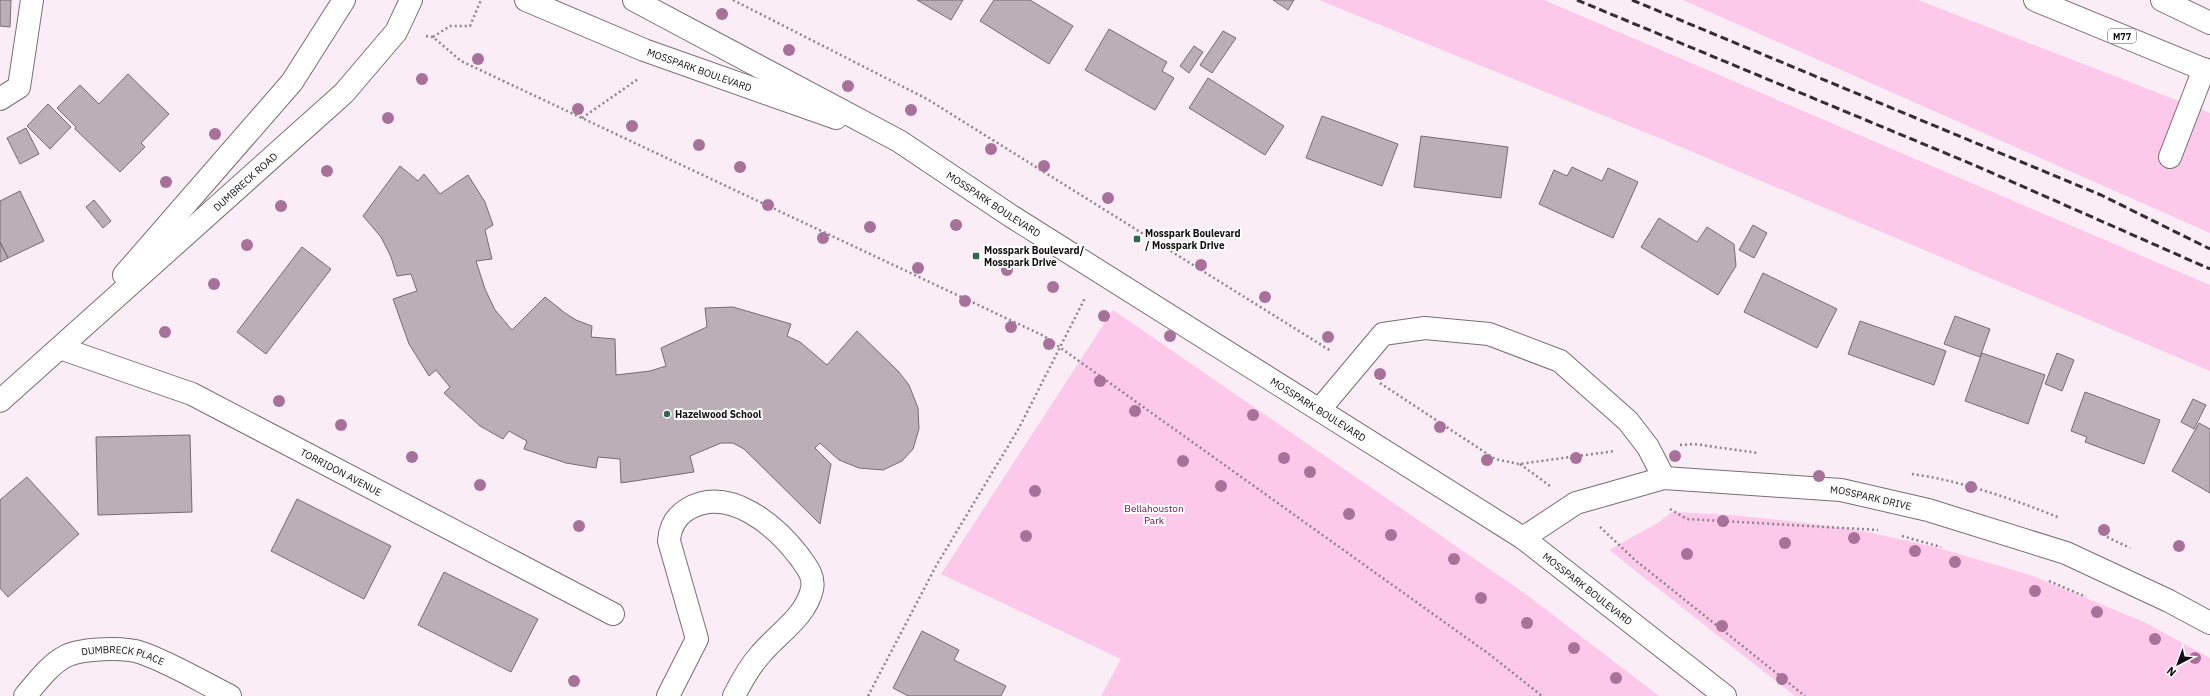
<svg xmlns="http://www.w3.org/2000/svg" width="2210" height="696" viewBox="0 0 2210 696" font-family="'IBM Plex Sans',sans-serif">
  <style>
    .green { fill: #fdc9ea }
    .building { fill: #bbaeb6; stroke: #786c73 }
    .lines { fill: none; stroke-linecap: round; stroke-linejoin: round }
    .minor-casing { stroke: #796d74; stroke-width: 24 }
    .major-casing { stroke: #796d74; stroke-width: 24 }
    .highway-casing { stroke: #796d74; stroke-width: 24 }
    .path { stroke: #8d848a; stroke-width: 2.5; stroke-dasharray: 2 3; stroke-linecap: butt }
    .minor { stroke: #fff; stroke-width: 22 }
    .major { stroke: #fff; stroke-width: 22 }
    .highway { stroke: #fff; stroke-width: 22 }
    .rail { stroke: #342e32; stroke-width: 3; stroke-dasharray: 8 4; stroke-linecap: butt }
    .tree { fill: #a8719a }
    .poi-dot { fill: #33684d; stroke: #fff; stroke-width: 1.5 }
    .labels { text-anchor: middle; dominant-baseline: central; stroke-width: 4; stroke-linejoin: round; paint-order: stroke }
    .shield { fill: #fff; stroke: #585658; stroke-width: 1 }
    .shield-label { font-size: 9px; font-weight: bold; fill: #110d10 }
    .street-label { font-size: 10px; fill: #110d10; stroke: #fff }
    .poi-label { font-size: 10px; font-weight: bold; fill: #110d10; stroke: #fff; text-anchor: start }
    .park-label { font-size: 10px; fill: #650c50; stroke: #fff }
  </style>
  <rect width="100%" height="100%" fill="#faedf5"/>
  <path class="green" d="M1319,0H1544L2210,285V371L1674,144Z
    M1683,0H1918L2210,113V233Z
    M1113,310L1527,595L1659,696H1101L1121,659L941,574Z
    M1672,512L1731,515L1789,521L1858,530L1935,547L2030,575L2144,622L2210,658V696H1795L1609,550L1659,522Z"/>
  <path class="building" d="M0,0H11L10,27L0,26Z
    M917,0H963L951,20Z
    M994,0H1030L1073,26L1049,64L980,21Z
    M1273,0H1294L1288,10Z
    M1109,29L1167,62L1162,71L1174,78L1155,110L1085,70Z
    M1223,31L1236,38L1212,73L1200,65Z
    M1194,46L1203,52L1189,73L1180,66Z
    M128,74L169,114L141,143L145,147L120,172L75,129L76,127L57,108L80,85L99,104Z
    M1208,78L1284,126L1265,155L1189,108Z
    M48,104L71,127L50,149L27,126Z
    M1322,116L1398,144L1382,186L1306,158Z
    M26,128L39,154L20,164L7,138Z
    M1421,136L1508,147L1501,198L1414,187Z
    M400,166L418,181L424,174L440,194L468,175L485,202L493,225L485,230L492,259L476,261L485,289L495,310L512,330L545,297L565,313L576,320L592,326L591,337L615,339L616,375L650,371L666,366L661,348L707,327L705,308L733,307L791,324L787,336L800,342L827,365L857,331L898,371L909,385L918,408L919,429L913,449L902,461L883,470L859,468L839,460L820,443L815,448L831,464L820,524L744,449L733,443H721L690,456L694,472L621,483L620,459L598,457L596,468L566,463L524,449L527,441L509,431L503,439L480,426L444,393L450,387L436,370L429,376L409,344L393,299L417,291L411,274L397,276L391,257L381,237L363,216Z
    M1572,167L1602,181L1608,168L1638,182L1613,238L1539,204L1554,170L1567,176Z
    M20,191L44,241L8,258L0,242V201Z
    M94,200L111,221L103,228L86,207Z
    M1659,218L1697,242L1707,227L1734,244L1736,266L1718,295L1641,247Z
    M1753,225L1767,233L1754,258L1739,250Z
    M0,242L8,258L0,262Z
    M302,247L331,269L266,354L237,332Z
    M1763,273L1837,309L1817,348L1744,312Z
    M1955,316L1990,329L1980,357L1944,344Z
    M1860,321L1946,351L1934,385L1848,354Z
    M1982,353L2045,375L2028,424L1965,401Z
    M2057,353L2074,360L2062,391L2045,384Z
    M2085,392L2160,420L2144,464L2085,442L2087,437L2071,431Z
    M2193,399L2206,405L2194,429L2181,422Z
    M2199,423L2210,429V493L2172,471Z
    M190,435L192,512L98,515L96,437Z
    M27,477L79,534L8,597L0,588V500Z
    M297,499L391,546L364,599L271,551Z
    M444,572L538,619L511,672L418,625Z
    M922,631L959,650L954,660L1006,686L1001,696H908L893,688Z"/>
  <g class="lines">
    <defs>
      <g id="minor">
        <path id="s1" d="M526,0L644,50L836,118"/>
        <path id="s2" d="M634,0L899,141L1011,216L1523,538L1725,696"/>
        <path d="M0,99L19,87L32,0"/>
        <path d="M2170,157L2204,69"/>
        <path id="s3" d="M60,348L192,394L613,614"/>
        <path d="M1320,409L1383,334L1425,328L1489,334L1560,361L1628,421L1648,447L1664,478"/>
        <path id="s4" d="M1523,538L1576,503L1664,478L1841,490L1928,510L2066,553L2169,601L2210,623"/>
        <path id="s5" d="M25,696C37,682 49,665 66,656C83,648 125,647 142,653C171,663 202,682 230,696"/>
        <path d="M668,696L697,639L669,541C670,526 676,516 688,509C729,485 776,526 799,556C806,566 815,576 812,589C806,617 777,634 760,655C749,667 741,682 734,696"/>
      </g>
      <g id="major">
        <path d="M124,275L292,82L344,0"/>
        <path id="s6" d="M0,401L344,93L396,32L411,0"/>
      </g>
      <path id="highway" d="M2035,0L2210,72
        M2162,0L2210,23"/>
    </defs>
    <use href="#minor" class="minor-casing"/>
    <use href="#major" class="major-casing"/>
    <use href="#highway" class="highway-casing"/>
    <path class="path" d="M733,0L927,99L1331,351
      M426,36L433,37L461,61L1044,336L1489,654L1542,696
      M433,37L450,26H470L481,0
      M582,118L638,79
      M1380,383L1495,459L1519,464L1615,451
      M1680,445L1694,444L1758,453
      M1520,464L1550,486
      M1912,474C1958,480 2016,500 2060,518
      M1670,509L1687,519L1878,530
      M1600,527L1635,560L1805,696
      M1902,536L1941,547
      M2107,537L2130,548
      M2049,581L2086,597
      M868,696L936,566L1019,428L1085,298"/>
    <use href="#minor" class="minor"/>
    <use href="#major" class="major"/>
    <use href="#highway" class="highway"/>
    <path class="rail" d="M1577,0L1974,165L2210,269
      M1632,0L2101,195L2210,249"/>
  </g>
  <g class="tree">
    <circle cx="722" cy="14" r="6"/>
    <circle cx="789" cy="50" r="6"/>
    <circle cx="478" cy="59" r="6"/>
    <circle cx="422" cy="79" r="6"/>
    <circle cx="848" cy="86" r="6"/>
    <circle cx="578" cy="109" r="6"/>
    <circle cx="911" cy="110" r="6"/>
    <circle cx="388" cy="118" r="6"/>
    <circle cx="632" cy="126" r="6"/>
    <circle cx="215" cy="134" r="6"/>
    <circle cx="699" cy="145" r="6"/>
    <circle cx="991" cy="149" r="6"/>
    <circle cx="1044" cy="166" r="6"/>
    <circle cx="740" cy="167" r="6"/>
    <circle cx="327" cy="171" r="6"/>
    <circle cx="166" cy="182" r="6"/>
    <circle cx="1108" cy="198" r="6"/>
    <circle cx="768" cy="205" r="6"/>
    <circle cx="281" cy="206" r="6"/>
    <circle cx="956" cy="225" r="6"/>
    <circle cx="870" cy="227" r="6"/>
    <circle cx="823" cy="238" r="6"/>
    <circle cx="247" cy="245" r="6"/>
    <circle cx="1201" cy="265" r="6"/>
    <circle cx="918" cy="268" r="6"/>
    <circle cx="1007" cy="270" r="6"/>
    <circle cx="214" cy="284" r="6"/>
    <circle cx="1053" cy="287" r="6"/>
    <circle cx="1265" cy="297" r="6"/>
    <circle cx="965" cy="301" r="6"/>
    <circle cx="1104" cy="316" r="6"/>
    <circle cx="1011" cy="327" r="6"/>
    <circle cx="165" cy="332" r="6"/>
    <circle cx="1170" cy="336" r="6"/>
    <circle cx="1328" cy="337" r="6"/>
    <circle cx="1049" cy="344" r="6"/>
    <circle cx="1380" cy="374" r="6"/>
    <circle cx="1100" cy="381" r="6"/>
    <circle cx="279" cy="401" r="6"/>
    <circle cx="1135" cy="411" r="6"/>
    <circle cx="1253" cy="415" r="6"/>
    <circle cx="341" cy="425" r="6"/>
    <circle cx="1440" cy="427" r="6"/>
    <circle cx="1675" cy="456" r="6"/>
    <circle cx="412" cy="457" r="6"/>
    <circle cx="1284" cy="458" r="6"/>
    <circle cx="1576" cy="458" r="6"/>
    <circle cx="1487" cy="460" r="6"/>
    <circle cx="1183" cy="461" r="6"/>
    <circle cx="1310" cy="472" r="6"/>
    <circle cx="1819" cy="476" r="6"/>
    <circle cx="480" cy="485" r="6"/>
    <circle cx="1221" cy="486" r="6"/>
    <circle cx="1971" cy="487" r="6"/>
    <circle cx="1035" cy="491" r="6"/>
    <circle cx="1349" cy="514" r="6"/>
    <circle cx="1723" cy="521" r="6"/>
    <circle cx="579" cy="526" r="6"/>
    <circle cx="2104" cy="530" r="6"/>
    <circle cx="1391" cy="535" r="6"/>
    <circle cx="1026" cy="536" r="6"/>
    <circle cx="1854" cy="538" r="6"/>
    <circle cx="1785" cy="543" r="6"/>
    <circle cx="2179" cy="546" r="6"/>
    <circle cx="1915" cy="551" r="6"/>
    <circle cx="1687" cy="554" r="6"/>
    <circle cx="1454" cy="559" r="6"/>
    <circle cx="1955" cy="562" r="6"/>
    <circle cx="2035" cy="591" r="6"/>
    <circle cx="1481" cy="598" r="6"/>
    <circle cx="2097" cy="612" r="6"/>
    <circle cx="1527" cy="623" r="6"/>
    <circle cx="1722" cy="626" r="6"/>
    <circle cx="2155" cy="639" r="6"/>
    <circle cx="1574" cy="648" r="6"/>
    <circle cx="2195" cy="658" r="6"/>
    <circle cx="1616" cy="678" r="6"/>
    <circle cx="1782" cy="679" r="6"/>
    <circle cx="574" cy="681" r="6"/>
  </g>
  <g class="poi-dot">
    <rect x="1133" y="235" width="8" height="8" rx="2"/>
    <rect x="972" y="252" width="8" height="8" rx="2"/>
    <circle cx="667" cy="414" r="4"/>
  </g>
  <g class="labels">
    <rect class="shield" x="2108" y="29" width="28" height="14" rx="3"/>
    <g class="shield-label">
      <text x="2122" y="36">M77</text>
    </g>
    <g class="street-label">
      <text stroke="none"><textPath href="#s1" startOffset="187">MOSSPARK BOULEVARD</textPath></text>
      <text stroke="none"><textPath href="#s6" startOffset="329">DUMBRECK ROAD</textPath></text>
      <text stroke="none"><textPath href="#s2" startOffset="414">MOSSPARK BOULEVARD</textPath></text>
      <text stroke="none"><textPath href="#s2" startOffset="798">MOSSPARK BOULEVARD</textPath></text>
      <text stroke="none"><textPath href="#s3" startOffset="308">TORRIDON AVENUE</textPath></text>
      <text stroke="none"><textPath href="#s4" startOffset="363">MOSSPARK DRIVE</textPath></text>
      <text stroke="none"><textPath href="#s2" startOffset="1122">MOSSPARK BOULEVARD</textPath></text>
      <text stroke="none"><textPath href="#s5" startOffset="116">DUMBRECK PLACE</textPath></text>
    </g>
    <g class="poi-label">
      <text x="1145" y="233">Mosspark Boulevard<tspan x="1145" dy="12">/ Mosspark Drive</tspan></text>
      <text x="984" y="250">Mosspark Boulevard/<tspan x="984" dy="12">Mosspark Drive</tspan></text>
      <text x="675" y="414">Hazelwood School</text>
    </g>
    <g class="park-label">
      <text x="1154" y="508">Bellahouston<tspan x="1154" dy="12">Park</tspan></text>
    </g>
  </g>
  <g transform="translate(2178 664) rotate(221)" stroke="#ffffff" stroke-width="3" paint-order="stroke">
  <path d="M0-3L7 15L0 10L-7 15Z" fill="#110d10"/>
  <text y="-6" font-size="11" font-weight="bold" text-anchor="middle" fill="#110d10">N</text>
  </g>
</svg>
